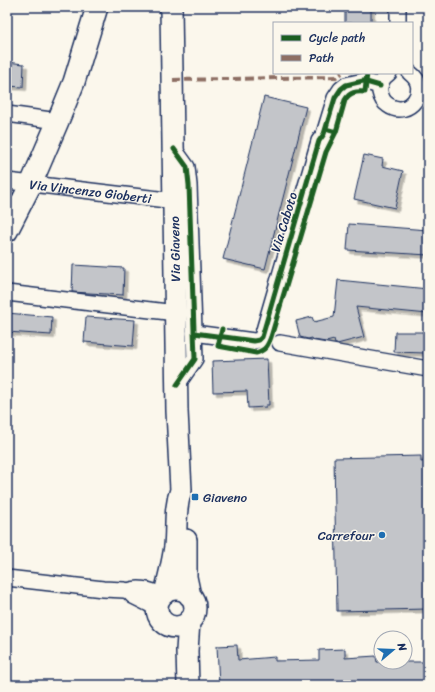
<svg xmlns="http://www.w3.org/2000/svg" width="435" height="692" viewBox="0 0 435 692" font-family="Sriracha,sans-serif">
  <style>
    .building { fill: #c3c5c9; stroke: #1b2f5e; filter: url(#shadow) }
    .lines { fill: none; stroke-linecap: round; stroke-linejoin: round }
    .street-casing { stroke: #1b2f5e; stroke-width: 18 }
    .secondary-casing { stroke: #1b2f5e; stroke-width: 24 }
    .street { stroke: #fbf7ec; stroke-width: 15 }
    .secondary { stroke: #fbf7ec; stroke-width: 21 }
    .quiet { stroke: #8d6e63; stroke-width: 4; stroke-dasharray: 8 4; stroke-linecap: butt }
    .cycleway-casing { stroke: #fbf7ec; stroke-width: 8 }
    .cycleway { stroke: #1b5e20; stroke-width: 5 }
    .poi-dot { fill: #1f6fb2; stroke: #fbf7ec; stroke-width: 1.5 }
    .labels { text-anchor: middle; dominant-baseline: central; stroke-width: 3; stroke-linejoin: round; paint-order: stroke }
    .street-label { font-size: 13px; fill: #1b2f5e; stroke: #fbf7ec }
    .poi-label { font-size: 13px; fill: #1b2f5e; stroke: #fbf7ec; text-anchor: start }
  </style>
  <defs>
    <filter id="shadow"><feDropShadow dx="3.5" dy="3.5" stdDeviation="0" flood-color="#0004"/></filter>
  </defs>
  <rect width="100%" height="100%" fill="#fbf7ec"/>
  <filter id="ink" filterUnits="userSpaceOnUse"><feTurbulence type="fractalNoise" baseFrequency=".025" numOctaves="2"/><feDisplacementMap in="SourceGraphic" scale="8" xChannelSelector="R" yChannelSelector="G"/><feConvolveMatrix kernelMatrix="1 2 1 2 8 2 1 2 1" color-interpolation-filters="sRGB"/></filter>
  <g filter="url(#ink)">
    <path class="building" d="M345,7H371V23H345Z
      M7,62L24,64L23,87L7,86Z
      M264,97L306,107L265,269L223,259Z
      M364,155L383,159L382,166L403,171L395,208L354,199Z
      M349,224L428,230V255L347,250Z
      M73,265L124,268L123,295L72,292Z
      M338,280L428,289V314L356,307L364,337L337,344H335L334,340L326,342L313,340L312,338L308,339L300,337L296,321L312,317L314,322L334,317Z
      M7,313L52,317L51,335L7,332Z
      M86,317L135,320L133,346L84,342Z
      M395,332H426L425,353L394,352Z
      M267,359L269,405H266V407L248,408L247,391L213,392L212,361Z
      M421,456V462L428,461V609L337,611L334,458Z
      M237,645L238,660L275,657V661L319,660V650L345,649V658L376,656L377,662H428V685H219L217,646Z"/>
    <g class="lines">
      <defs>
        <g id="street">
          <path d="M398,7V23"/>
          <path d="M389,73C383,77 379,84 380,92C381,97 383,102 388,105C408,120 432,89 410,73"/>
          <path d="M7,114L58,121"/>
          <path d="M174,149L187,167L189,185L195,359L177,385"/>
          <path id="s1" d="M7,181L175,201"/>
          <path d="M7,293L176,313"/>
          <path d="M194,333L254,341L259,340L262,337L319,141L324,134L335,98L341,89L346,85L363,81L380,86"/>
          <path d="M280,343L428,369"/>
          <path d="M7,578L103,589L124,590L128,591L133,596L149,604L157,609"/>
          <path d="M128,591C139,586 152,591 163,595"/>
        </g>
        <path id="secondary" d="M7,231L31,184L58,121L74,82L97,7
          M186,540V577L190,596
          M157 608a19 19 0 1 1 38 0a19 19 0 1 1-38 0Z
          M165,593C169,577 173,562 175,546C177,527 174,509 181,490L177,411L171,7
          M188,685L187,651L189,621"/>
      </defs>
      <use href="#street" class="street-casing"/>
      <use href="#secondary" class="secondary-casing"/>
      <use href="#street" class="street"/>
      <use href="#secondary" class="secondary"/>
      <path class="quiet" d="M173,80L336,77L342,73"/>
      <defs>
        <path id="cycleway" d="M329,130L336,132L345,100C350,92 356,91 365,92L367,73
          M174,149L187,167L189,185L195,359L177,385
          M222,329L218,346L256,353C266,350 268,345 271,337L326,152L336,132
          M194,333L254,341L259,340L262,337L319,141L324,134L335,98L341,89L346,85L363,81L380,86"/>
      </defs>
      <use href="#cycleway" class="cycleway-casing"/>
      <use href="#cycleway" class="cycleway"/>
    </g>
  </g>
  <g class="poi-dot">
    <rect x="191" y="493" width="8" height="8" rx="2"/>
    <circle cx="382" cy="535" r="4"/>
  </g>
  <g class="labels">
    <g class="street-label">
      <text stroke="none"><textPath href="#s1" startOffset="84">Via Vincenzo Gioberti</textPath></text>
      <text transform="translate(284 222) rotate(-73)">Via Caboto</text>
      <text transform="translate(175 249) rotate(-91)">Via Giaveno</text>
    </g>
    <g class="poi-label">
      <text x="203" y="497">Giaveno</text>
      <text x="374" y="535" text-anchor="end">Carrefour</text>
    </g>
  </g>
  <rect width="435" height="692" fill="none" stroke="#fbf7ec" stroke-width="24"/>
  <rect x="12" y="12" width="411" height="668" fill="none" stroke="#1b2f5e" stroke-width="1.5" filter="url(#ink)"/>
  <rect x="273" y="22" width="140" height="52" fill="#fbf7ec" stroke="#a1a7b3"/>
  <rect x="281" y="35" width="20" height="6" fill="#1b5e20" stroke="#a1a7b3"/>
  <text x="309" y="42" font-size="12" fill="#1b2f5e">Cycle path</text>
  <rect x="281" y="55" width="20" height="6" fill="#8d6e63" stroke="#a1a7b3"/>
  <text x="309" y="62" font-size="12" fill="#1b2f5e">Path</text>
  <g transform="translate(393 650) rotate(71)"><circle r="19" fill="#fbf7ec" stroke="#a1a7b3"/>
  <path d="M0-3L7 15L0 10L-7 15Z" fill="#1f6fb2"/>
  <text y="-6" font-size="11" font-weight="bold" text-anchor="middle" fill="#1b2f5e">N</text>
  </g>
</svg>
